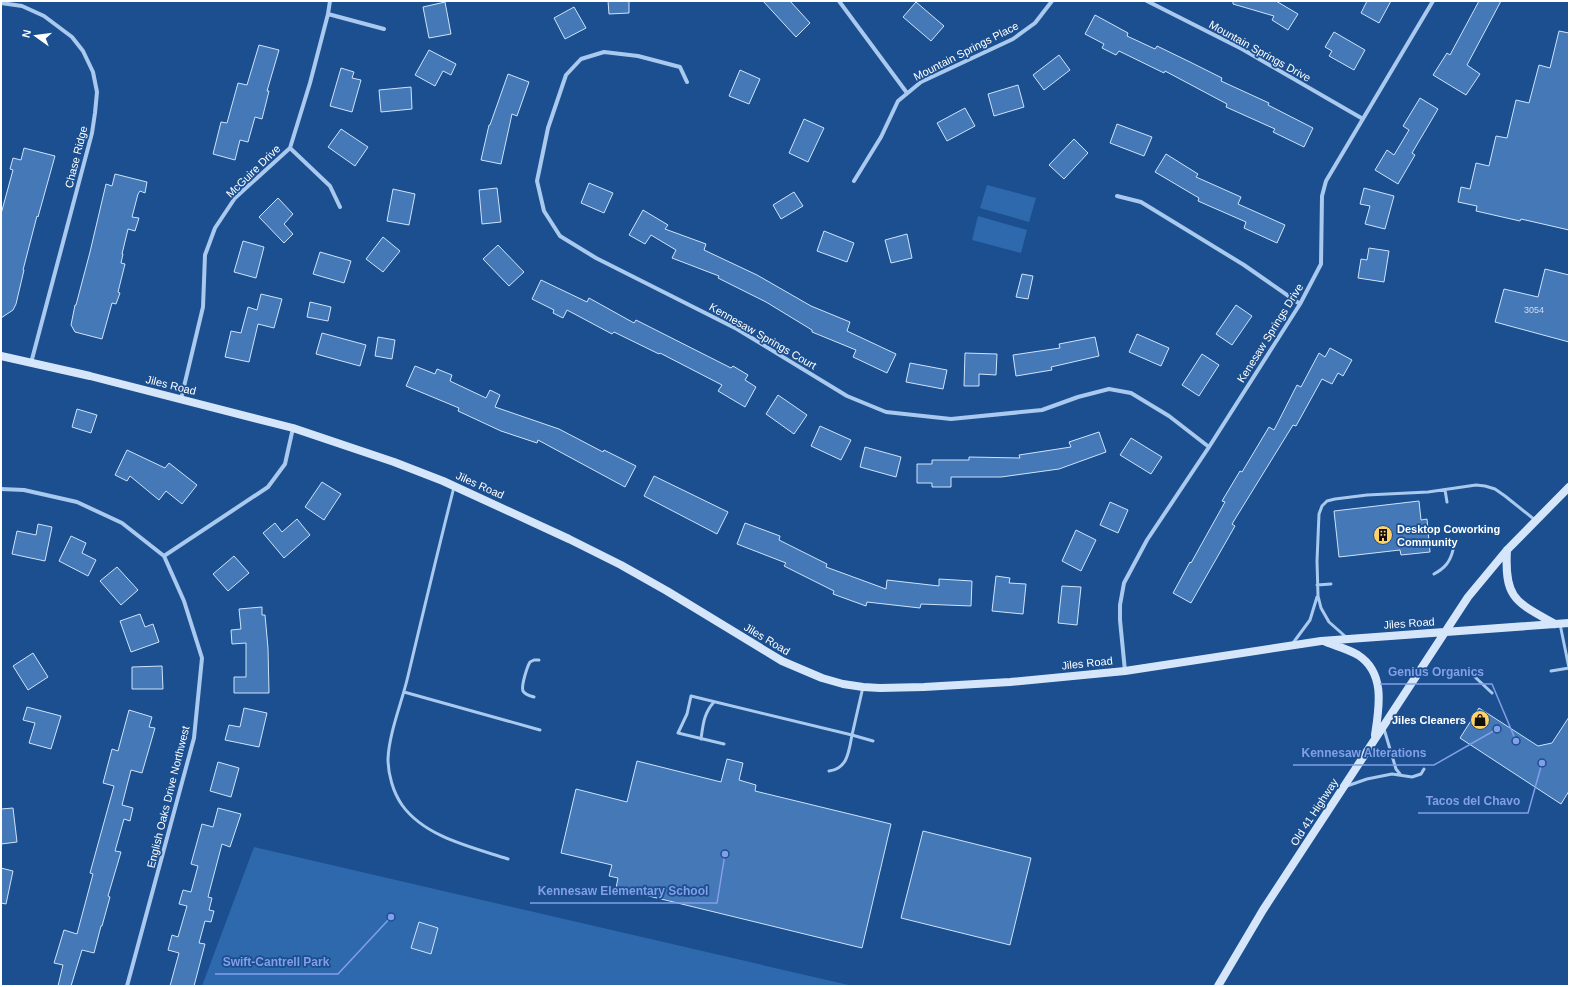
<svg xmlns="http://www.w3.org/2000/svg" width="1570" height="987" viewBox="0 0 1570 987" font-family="Helvetica,sans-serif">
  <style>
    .green { fill: #2e69ad }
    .building { fill: #4478b7; stroke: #cfe3fa }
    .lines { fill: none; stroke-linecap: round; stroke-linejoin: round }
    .lane { stroke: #a9c9ee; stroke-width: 3 }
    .street { stroke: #a9c9ee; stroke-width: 4 }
    .secondary { stroke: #d6e6fa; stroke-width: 8 }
    .labels { text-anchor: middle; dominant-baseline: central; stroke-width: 3.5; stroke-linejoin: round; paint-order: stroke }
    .number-label { font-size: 9px; fill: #d0dded }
    .street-label { font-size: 11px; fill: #fff; stroke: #1b4f8f }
    .poi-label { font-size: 11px; font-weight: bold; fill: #fff; stroke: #1b4f8f; text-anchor: start }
    .leader { fill: none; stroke: #839eea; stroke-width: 1.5 }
    .callout-dot { fill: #839eea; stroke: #1b4f8f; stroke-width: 1.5 }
    .callout-label { font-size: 12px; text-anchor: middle; font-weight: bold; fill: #839eea; stroke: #1b4f8f; stroke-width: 3.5; stroke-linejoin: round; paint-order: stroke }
  </style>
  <rect width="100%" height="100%" fill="#1b4f8f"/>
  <path class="green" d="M987,185L1036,198L1029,222L980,208Z
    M978,216L1027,230L1021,253L972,240Z
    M254,847L853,986H202Z"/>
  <path class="building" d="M608,1H629V13L609,14Z
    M763,1H790L810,23L796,37Z
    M1233,1H1276L1298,14L1288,30L1272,20L1274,16L1233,4Z
    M1367,1H1391L1379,23L1361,13Z
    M1479,1H1501L1467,65L1480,74L1466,95L1433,75L1447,53L1450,55Z
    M445,2L451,34L429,38L423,7Z
    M916,2L944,26L931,41L903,17Z
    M574,7L586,28L565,39L554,18Z
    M1095,15L1128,33L1127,36L1155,49L1157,46L1190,62L1222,78L1221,81L1269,103L1268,105L1313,128L1304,147L1273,132L1275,129L1226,107L1227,104L1165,71L1164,73L1119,51L1116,55L1102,48L1104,44L1085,34Z
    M1559,31L1569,33V230L1521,219L1520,221L1476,211L1477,206L1458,202L1461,187L1470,189L1476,163L1489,166L1496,136L1507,138L1516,100L1529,103L1539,65L1550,68Z
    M1334,32L1365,50L1354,70L1329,56L1332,51L1325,47Z
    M259,45L279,50L267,91H269L262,119L255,117L248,142L240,140L235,160L213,154L221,122L227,123L238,83L247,85Z
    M429,50L456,64L451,75L443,71L435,86L415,75Z
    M1059,55L1070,70L1044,90L1033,75Z
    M341,68L354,72L352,78L361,80L352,112L330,106Z
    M740,70L760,79L749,104L729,96Z
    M508,74L529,82L517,116L512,114L501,164L481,160L489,125H490Z
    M1018,85L1024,107L994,116L988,94Z
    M411,87L412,109L381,112L379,90Z
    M1420,98L1438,109L1412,153L1415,155L1398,184L1375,170L1387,150L1394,155L1409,130L1403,126Z
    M965,108L975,126L947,141L937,123Z
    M804,119L824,128L808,162L789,153Z
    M1117,124L1152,137L1144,156L1110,143Z
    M341,129L368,147L355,166L328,147Z
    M1074,139L1088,153L1064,179L1049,165Z
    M24,148L55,156L38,217L37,216L23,270H24L16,304L13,310L1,318V214L13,170L10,169L13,158L21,160Z
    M1166,154L1198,174L1196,177L1241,197L1238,204L1285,225L1277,243L1244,228L1246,222L1198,201L1199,198L1155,172Z
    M115,174L147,182L145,193L140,191L138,194L132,217L139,218L135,231L128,229L122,254H123L121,263L125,264L118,292L120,293L116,304L112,303L102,339L75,332L71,325L75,305H76L90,252L106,184L112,186Z
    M589,183L613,193L604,213L581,203Z
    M497,188L501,222L482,224L479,190Z
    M1364,188L1394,196L1385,229L1365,224L1370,206L1360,204Z
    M393,189L415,194L409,225L387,221Z
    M794,192L803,206L781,219L773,205Z
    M278,198L293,214L284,224L293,234L284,243L259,217Z
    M643,210L668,225L665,229L706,244L704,250L757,275L811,306L850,322L847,331L896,354L887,373L853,357L856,350L812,332V330L766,302L718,278L719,276L672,258L676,250L651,235L645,244L629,235Z
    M824,231L854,243L847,262L817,251Z
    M907,234L912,258L891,263L885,240Z
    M383,237L400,251L383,272L366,259Z
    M243,241L264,247L256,278L234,272Z
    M498,245L524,272L509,286L483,259Z
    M1369,248L1389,251L1384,282L1358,278L1361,259L1367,260Z
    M320,252L351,261L344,283L313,274Z
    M1545,269L1569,275V342L1495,322L1504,289L1538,297Z
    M1022,274L1033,276L1028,299L1016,297Z
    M541,280L587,302L589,298L634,323L636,320L731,368L733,366L748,375L745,380L756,387L745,407L718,391L722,385L660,353L659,354L614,332L612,334L567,310L563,318L553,313L554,310L532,299Z
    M261,294L282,299L274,328L258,324L249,362L225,357L231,331L241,333L248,307L257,310Z
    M310,302L331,307L328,321L307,317Z
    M1236,305L1252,316L1232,345L1216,334Z
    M322,333L366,345L360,366L316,354Z
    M1137,334L1169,348L1161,366L1129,352Z
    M378,337L395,340L392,359L375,356Z
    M1095,337L1099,356L1051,367L1052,370L1016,376L1013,355L1060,348L1059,344Z
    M1330,348L1352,360L1343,376L1338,373L1332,384L1322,379L1296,426L1293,425L1232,524L1235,526L1191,603L1173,593L1190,562L1191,563L1225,502L1222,501L1240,471L1242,472L1269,427L1274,430L1297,385L1301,387L1319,353L1325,357Z
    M965,353L997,354L996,375L979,374V386H964Z
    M1202,354L1219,365L1199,396L1182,385Z
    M910,363L947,370L943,389L906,382Z
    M415,366L435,374L437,369L452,375L450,381L486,398L490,390L500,395L495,407L559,429L603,452L604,450L636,466L625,487L538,440L537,443L501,431L458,411L459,408L406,386Z
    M778,395L807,415L794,434L766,414Z
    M77,409L97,415L91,433L72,427Z
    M820,426L851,440L841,460L811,446Z
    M1099,432L1106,452L1059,469L1001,477H951V487H932V483H917V464H932V460H969V457L1020,458L1019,455L1071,447L1069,442Z
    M1131,438L1162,457L1151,474L1120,455Z
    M865,447L901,457L896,477L860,467Z
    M127,450L165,468L169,463L197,485L182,504L166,491L159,500L130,476L127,481L115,475Z
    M654,476L728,512L717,534L644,496Z
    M322,482L341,494L324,520L305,507Z
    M1419,501L1421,520L1427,519L1430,552L1401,555L1400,550L1339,557L1334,511Z
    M1110,502L1128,510L1118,533L1100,525Z
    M297,519L310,535L284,558L263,533L275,523L282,532Z
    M745,523L780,536L779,540L827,564L826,567L886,589L887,580L939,586V579L972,581L971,606L921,604L920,608L867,602L866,606L833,594L834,591L784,566L786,563L737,544Z
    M38,524L52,527L45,561L12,554L17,531L36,535Z
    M1076,530L1096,540L1081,571L1062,561Z
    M71,536L86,543L82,553L96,560L88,576L59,561Z
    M234,556L249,573L228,591L213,574Z
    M117,567L138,590L121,605L100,581Z
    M996,576L1010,578L1009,583L1026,584L1023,614L992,611Z
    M1062,586L1081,587L1077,625L1058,623Z
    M262,607V615H265L268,648L269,693H234V677H246V643L232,644L231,630L241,629L239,609Z
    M140,614L145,627L153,624L159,642L131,652L120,621Z
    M33,653L48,677L28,690L13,666Z
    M162,666L163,689H132V667Z
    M27,707L61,716L51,749L29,743L35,723L23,720Z
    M244,708L267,713L259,747L225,740L229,725L240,727Z
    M1479,708L1538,746L1552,743L1569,717V791L1561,804L1460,738Z
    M129,710L152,717L149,727L155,728L142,773L131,770L122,805L133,808L130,821L124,819L115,851L121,852L108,896L110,897L102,926H101L94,953L82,950L71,986H58L63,965L54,963L64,930L77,934L93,874L90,873L114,786L103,783L112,749L118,751Z
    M727,759L743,763L739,780L756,785L755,791L891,824L862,948L616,888L618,878L609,876L612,865L561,853L576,789L627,802L637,761L721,782Z
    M218,762L239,768L231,797L210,791Z
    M13,808L17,842L1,844V809Z
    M218,808L241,814L230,847L222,844L208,897L212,898L209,910L214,911L211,922L205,921L199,943L205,944L194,986H170L179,953L168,950L172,935L178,937L187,906L179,904L183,890L191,892L198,866L191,864L202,824L213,827Z
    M923,831L1031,858L1010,945L901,918Z
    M1,868L13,871L6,904L1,903Z
    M419,922L438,928L431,954L411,948Z"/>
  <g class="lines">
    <path class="lane" d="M454,487C438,550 423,613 408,676C402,702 389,733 388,759C388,774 393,792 402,805C425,837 471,847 508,859
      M1445,490L1447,502
      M1434,574C1445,568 1450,562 1453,550
      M1317,585L1331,584
      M1560,624L1569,668
      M1346,637L1329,622L1321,608L1318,596L1317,561L1319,514L1322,506L1327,501L1335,499L1367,495L1428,492L1476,485L1485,486L1495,489L1505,496L1535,520
      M1293,643L1310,620L1317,597
      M1551,671L1569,668
      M1475,677L1492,693
      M863,687L852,735L873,741
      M404,692L540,730
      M534,697C531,696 525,695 523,691C521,686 527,667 530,662L534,660H539
      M1384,729L1396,769L1400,774
      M701,739C703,724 704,713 714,702
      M724,744L678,733L687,714L691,696L852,735C849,750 848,769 829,771
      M1347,786L1367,779L1392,774L1412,777L1421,774L1424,769"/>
    <path class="street" d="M839,1L907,93
      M1147,1L1242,49L1363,119
      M1,3L22,6L44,16L72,37L83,51L93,72L97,92L95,113L92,133L31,363
      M328,14L384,29
      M687,82L680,67L638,56L604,52L581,59L566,75L548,128L537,181L544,211L560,236L596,258L737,329L847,396L886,412L951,419L1042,410L1078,397L1109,389L1131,393L1169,416L1209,447
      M290,148L330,186L340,207
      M854,181L881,137L898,101L921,82L1013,39L1035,23L1052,1
      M1117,196L1141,202L1244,265L1300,304
      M181,399L203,307L205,255L215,228L235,198L290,148L310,83L328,14L330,1
      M1,489L24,490L77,502L122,523L164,556L184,601L202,658L194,738L127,986
      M164,556L268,487L285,464L293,428
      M1125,671L1120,620V605L1124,583L1147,540L1209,447L1300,304L1321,264L1322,196L1326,181L1433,1"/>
    <path class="secondary" d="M1,356L90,376L293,428L394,462L443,481L569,539L621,565L667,591L782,661L822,678L843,684L863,687L880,688L924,687L1010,682L1125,671L1321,641L1569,623
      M1507,550C1504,599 1516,602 1555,624
      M1326,642C1336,646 1348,649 1358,655C1386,673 1379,708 1375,735
      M1218,986L1263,910L1468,597L1507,550L1569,487"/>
  </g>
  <defs>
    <symbol id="building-disc" viewBox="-11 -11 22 22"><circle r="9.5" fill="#ffd166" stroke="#1b4f8f"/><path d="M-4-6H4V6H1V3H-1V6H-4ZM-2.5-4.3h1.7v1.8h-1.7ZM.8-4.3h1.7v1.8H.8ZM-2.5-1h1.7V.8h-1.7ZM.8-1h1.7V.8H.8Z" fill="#111"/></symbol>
    <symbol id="shop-disc" viewBox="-11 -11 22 22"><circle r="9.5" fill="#ffd166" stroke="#1b4f8f"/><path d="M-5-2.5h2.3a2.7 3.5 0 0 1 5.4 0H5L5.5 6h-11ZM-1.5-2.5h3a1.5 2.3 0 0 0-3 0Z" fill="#111"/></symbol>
  </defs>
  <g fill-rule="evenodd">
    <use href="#building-disc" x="1372" y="524" width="22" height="22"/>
    <use href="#shop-disc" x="1469" y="709" width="22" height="22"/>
  </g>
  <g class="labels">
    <g class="number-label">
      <text x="1534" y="310">3054</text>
    </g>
    <g class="street-label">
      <text transform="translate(966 51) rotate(-27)">Mountain Springs Place</text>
      <text transform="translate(1260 51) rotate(29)">Mountain Springs Drive</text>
      <text transform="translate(76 157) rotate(-76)">Chase Ridge</text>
      <text transform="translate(253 171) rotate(-44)">McGuire Drive</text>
      <text transform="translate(1270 333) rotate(-58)">Kenesaw Springs Drive</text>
      <text transform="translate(763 336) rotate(30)">Kennesaw Springs Court</text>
      <text transform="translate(171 385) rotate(14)">Jiles Road</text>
      <text transform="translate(480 485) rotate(24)">Jiles Road</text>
      <text transform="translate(1409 623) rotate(-4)">Jiles Road</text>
      <text transform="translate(767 639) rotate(31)">Jiles Road</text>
      <text transform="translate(1087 663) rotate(-6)">Jiles Road</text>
      <text transform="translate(168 797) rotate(-76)">English Oaks Drive Northwest</text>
      <text transform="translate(1314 812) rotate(-57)">Old 41 Highway</text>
    </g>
    <g class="poi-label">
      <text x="1397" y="529">Desktop Coworking<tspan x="1397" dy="13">Community</tspan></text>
      <text x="1466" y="720" text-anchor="end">Jiles Cleaners</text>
    </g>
  </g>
  <path class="leader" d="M1516 741L1492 684H1380M1497 729L1434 765H1293M1542 763L1528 813H1418M725 854L717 903H530M391 917L338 974H215"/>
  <g class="callout-dot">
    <circle cx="1516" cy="741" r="4"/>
    <circle cx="1497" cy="729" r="4"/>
    <circle cx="1542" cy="763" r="4"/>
    <circle cx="725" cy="854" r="4"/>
    <circle cx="391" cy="917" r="4"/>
  </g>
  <g class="callout-label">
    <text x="1436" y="676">Genius Organics</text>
    <text x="1364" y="757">Kennesaw Alterations</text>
    <text x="1473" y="805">Tacos del Chavo</text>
    <text x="623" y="895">Kennesaw Elementary School</text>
    <text x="276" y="966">Swift-Cantrell Park</text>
  </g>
  <rect width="1570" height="987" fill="none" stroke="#ffffff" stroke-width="4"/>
  <g transform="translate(36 36) rotate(284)" stroke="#1b4f8f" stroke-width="3" paint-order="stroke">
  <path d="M0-3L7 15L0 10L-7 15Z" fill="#ffffff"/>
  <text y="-6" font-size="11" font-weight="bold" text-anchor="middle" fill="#ffffff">N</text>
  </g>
</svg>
